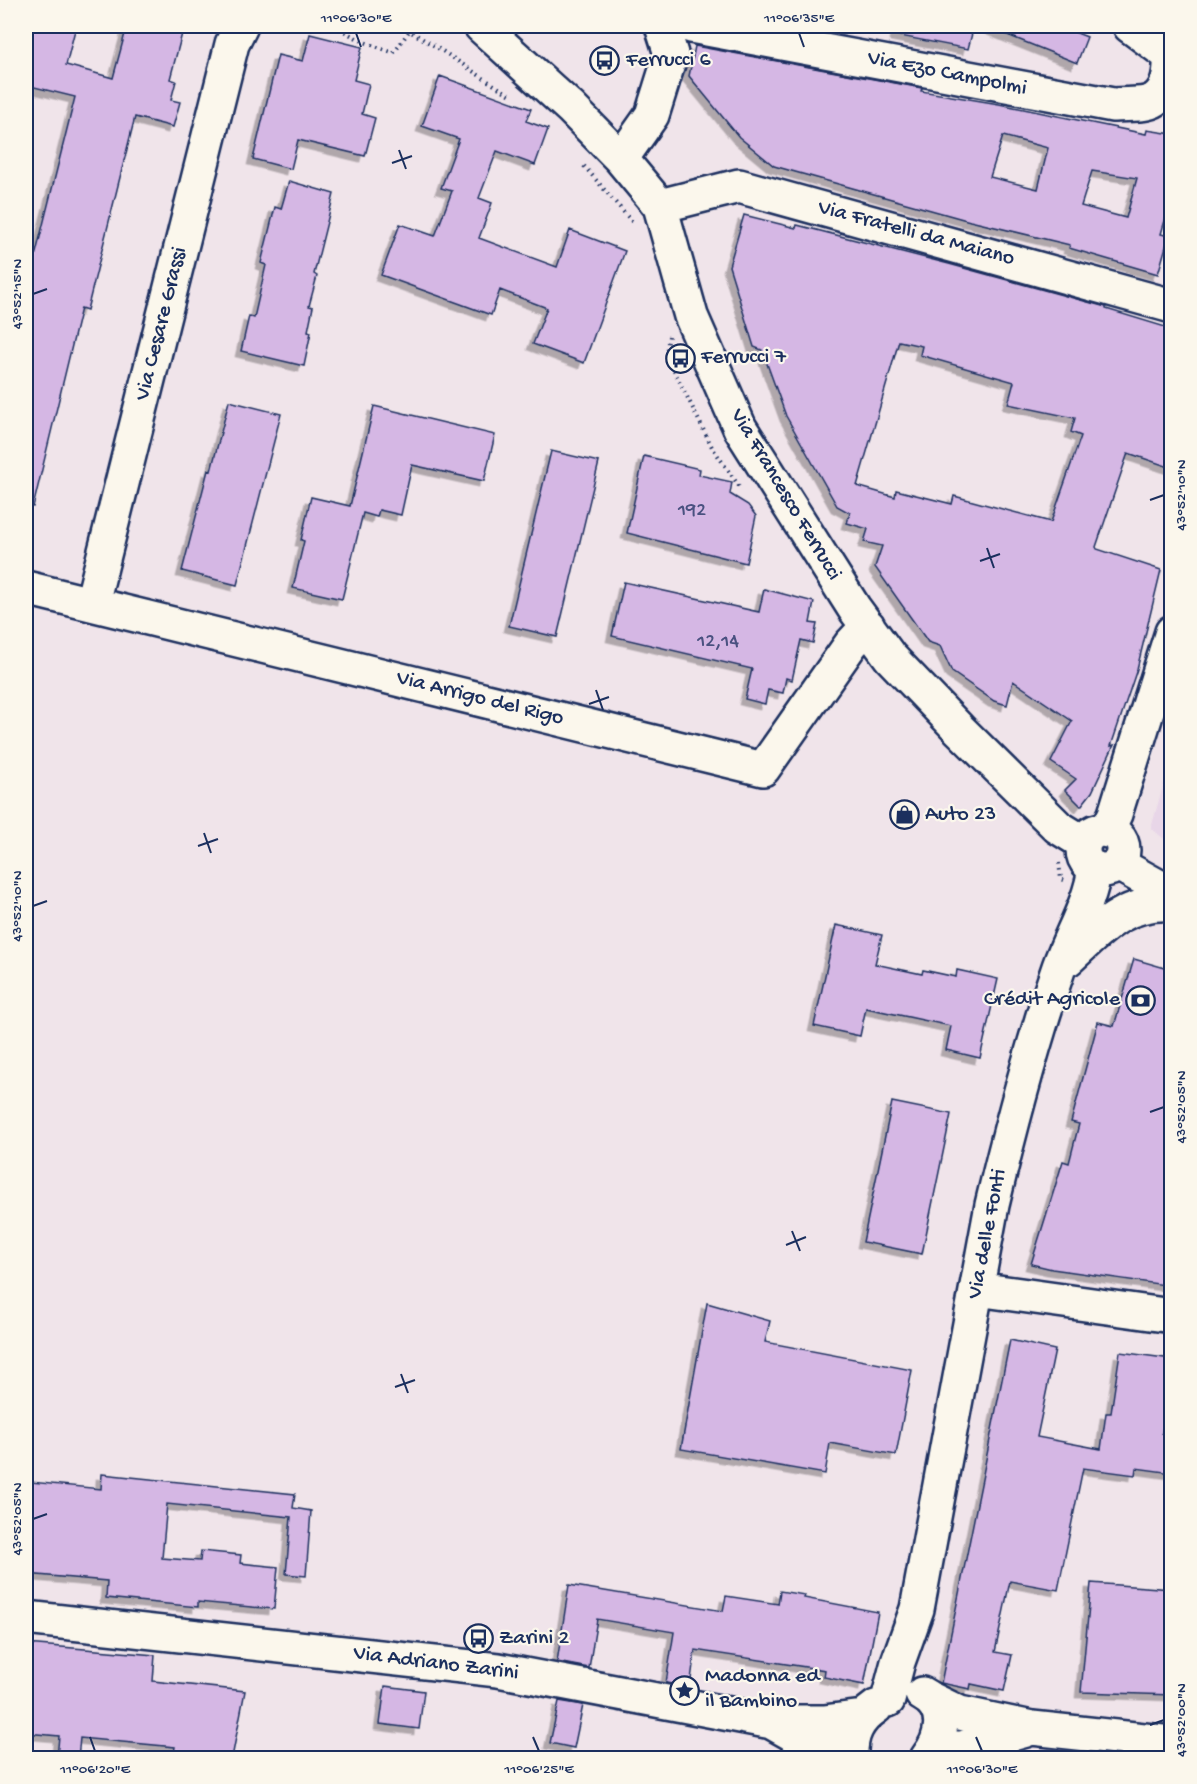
<svg xmlns="http://www.w3.org/2000/svg" width="1197" height="1784" viewBox="0 0 1197 1784" font-family="'Gochi Hand',sans-serif">
  <style>
    .built { fill: #e8d6e8 }
    .building { fill: #d5b7e4; stroke: #1b2f5e; stroke-width: 1.5; fill-rule: evenodd; filter: url(#shadow) }
    .lines { fill: none; stroke-linecap: round; stroke-linejoin: round }
    .minor-casing { stroke: #1b2f5e; stroke-width: 38 }
    .path { stroke: #1b2f5e; stroke-width: 4; stroke-dasharray: 1.5 4.5; stroke-linecap: butt }
    .minor { stroke: #fbf7ec; stroke-width: 33 }
    .ticks { fill: none; stroke: #1b2f5e; stroke-width: 2 }
    .labels { text-anchor: middle; dominant-baseline: central; stroke-width: 4.5; stroke-linejoin: round; paint-order: stroke }
    .number-label { font-size: 20px; fill: #4a5180 }
    .poi-label { font-size: 22px; fill: #1b2f5e; stroke: #fbf7ec; text-anchor: start }
    .street-label { font-size: 22px; fill: #1b2f5e; stroke: #fbf7ec }
    .neatline { fill: none; stroke: #1b2f5e; stroke-width: 2 }
    .ticks-label { font-size: 15px; text-anchor: middle; fill: #1b2f5e }
  </style>
  <defs>
    <filter id="shadow"><feDropShadow dx="-5.5" dy="5.5" stdDeviation="0" flood-color="#0004"/></filter>
  </defs>
  <rect width="100%" height="100%" fill="#f0e4ea"/>
  <filter id="ink" filterUnits="userSpaceOnUse"><feTurbulence type="fractalNoise" baseFrequency=".0167" numOctaves="2"/><feDisplacementMap in="SourceGraphic" scale="12" xChannelSelector="R" yChannelSelector="G"/><feConvolveMatrix kernelMatrix="1 2 1 2 8 2 1 2 1" color-interpolation-filters="sRGB"/></filter>
  <g filter="url(#ink)">
    <path class="built" d="M1171,758L1172,845H1171L1151,828Z"/>
    <path class="building" d="M26,26H76L66,65L113,78L127,26H184L170,79L176,81L171,100L180,102L173,127L135,117L87,310L81,308L33,507L26,506V293L75,97L26,85Z
      M896,26H974L968,49L895,35Z
      M985,26H1059L1087,37L1077,63Z
      M310,34L362,47L354,80L369,84L362,114L375,118L365,156L298,140L291,169L253,159L278,55L303,61Z
      M695,46L922,88L921,91L999,104L1146,134L1147,130L1172,134V197L1161,234L1169,236L1158,274L1069,248L1070,245L970,221L774,166L739,137L689,76ZM1003,136L1048,148L1038,189L990,177ZM1092,171L1137,178L1126,218L1081,206Z
      M440,76L531,109L526,121L548,129L535,165L497,151L479,198L492,203L479,238L557,267L570,230L625,251L584,363L533,344L547,308L500,290L491,315L381,275L400,224L435,236L452,191L441,188L459,139L422,126Z
      M289,181L334,194L314,274L317,276L309,306L313,307L308,331L311,332L304,366L241,351L249,316L254,318L266,265L261,263L275,207L281,209Z
      M744,215L796,228L797,225L949,264L1106,307V309L1172,329V468L1128,453L1096,547L1097,549L1161,570L1137,669L1111,746L1114,745L1092,792L1081,806L1065,790L1076,779L1051,762L1072,721L1013,681L1007,705L994,701L952,672L940,646L928,642L875,567L882,546L864,542L868,529L847,523L850,513L837,506L786,416L762,350L754,347L729,266ZM899,341L922,346L920,355L1014,382L1008,404L1075,418L1071,432L1081,436L1051,522L954,496L952,504L896,490L895,497L857,486Z
      M229,401L281,414L237,585L182,571L208,470L211,471Z
      M374,406L495,435L484,481L412,465L401,515L379,510L377,517L363,513L342,599L293,588L304,541L301,540L311,497L350,506Z
      M551,451L599,462L557,637L509,626Z
      M644,456L700,469L699,475L732,482L730,494L748,505L756,516L746,563L627,533Z
      M624,582L759,612L764,589L814,602L810,623L817,624L813,643L801,640L792,680L786,678L783,693L768,690L765,704L745,699L752,669L612,636Z
      M836,925L882,935L875,964L922,974L923,970L956,977L957,970L998,979L980,1058L946,1050L951,1026L866,1008L860,1036L814,1026Z
      M1134,959L1172,970V1286L1052,1269L1031,1264L1063,1161L1069,1163L1079,1124L1071,1122L1098,1022L1114,1026Z
      M892,1102L951,1114L922,1254L863,1242Z
      M707,1303L770,1321L765,1342L912,1370L896,1455L830,1443L825,1474L681,1449Z
      M1010,1340L1055,1350L1037,1437L1101,1449L1106,1413H1111L1120,1352L1172,1359L1162,1433L1169,1434L1168,1443H1172V1473L1136,1468L1135,1475L1083,1468L1058,1590L1010,1581L995,1652L1012,1655L1004,1691L971,1684L970,1689L941,1683Z
      M102,1474L295,1494L293,1508L311,1511L306,1576L286,1574L291,1517L167,1504L162,1558L200,1561L201,1551L241,1555L240,1563L278,1567L274,1609L198,1602V1607L106,1598L107,1581L26,1574V1541L31,1482L101,1489Z
      M1091,1583L1172,1589V1695L1081,1692Z
      M569,1585L723,1611L726,1596L778,1604L780,1591L805,1595L804,1598L878,1612L864,1685L824,1677L825,1670L695,1650L690,1687L666,1683L674,1632L597,1619L589,1668L557,1662Z
      M26,1644L155,1655L153,1681L245,1691L232,1758H173L175,1747L80,1738L78,1758H57L59,1736L26,1733Z
      M385,1686L424,1691L419,1729L380,1724Z
      M559,1701L583,1705L574,1748L550,1743Z"/>
    <g class="lines">
      <defs>
        <path id="minor" d="M481,26L571,108L621,159L660,206L691,316L740,428L854,608L890,657L960,730L1058,827L1084,843
          M691,26L1113,105C1124,104 1136,105 1146,103C1167,99 1171,74 1170,56
          M1130,26L1172,57
          M621,159L652,115L671,54L662,26
          M660,206L739,186L1172,306
          M26,588L763,769L851,644L868,626
          M92,603L232,44L241,26
          M1083 850a20 20 0 1 1 40 0a20 20 0 1 1-40 0Z
          M1107,831L1115,814L1172,632
          M1118,864L1172,894
          M1068,959C1101,929 1124,901 1172,904
          M977,1289L1172,1316
          M26,1618L498,1670L772,1722H824L863,1717
          M922,1694C949,1708 943,1738 927,1758
          M931,1699L960,1713L1032,1728L1172,1743
          M888,1700L898,1662L917,1609L992,1205C1011,1125 1032,1045 1059,967C1071,933 1090,904 1095,868
          M773,1723L812,1745L847,1758
          M934,1748H962L1026,1730
          M851,1758C850,1735 857,1720 876,1707"/>
      </defs>
      <use href="#minor" class="minor-casing"/>
      <path class="path" d="M334,26L364,42L394,53L409,31C444,50 476,75 511,95
        M584,166L634,224
        M669,336L666,354L712,447L741,489
        M1059,863L1061,879L1064,880"/>
      <use href="#minor" class="minor"/>
    </g>
  </g>
  <path class="ticks" d="M356,33L361,47M799,33L804,47M399,150L406,169M392,163L412,156M33,294L47,289M1150,500L1164,495M987,548L994,568M980,561L1000,554M596,690L603,710M589,704L609,697M204,833L211,853M198,846L218,839M33,906L47,901M1150,1112L1164,1107M792,1231L800,1251M786,1245L806,1237M401,1374L408,1393M395,1387L415,1380M33,1519L47,1514M1150,1725L1164,1720M90,1737L95,1751M533,1737L539,1751M976,1737L982,1751"/>
  <defs>
    <symbol id="bus-ring" viewBox="-11 -11 22 22"><circle r="9.5" fill="#fbf7ec" stroke="#1b2f5e" stroke-width="1.5"/><path d="M-5-6H5V4H4V6H2V4H-2V6H-4V4H-5ZM-3.5-4V0h7V-4ZM-3.5 1.2v1.5H-2V1.2ZM2 1.2v1.5H3.5V1.2Z" fill="#1b2f5e"/></symbol>
    <symbol id="shop-ring" viewBox="-11 -11 22 22"><circle r="9.5" fill="#fbf7ec" stroke="#1b2f5e" stroke-width="1.5"/><path d="M-5-2.5h2.3a2.7 3.5 0 0 1 5.4 0H5L5.5 6h-11ZM-1.5-2.5h3a1.5 2.3 0 0 0-3 0Z" fill="#1b2f5e"/></symbol>
    <symbol id="bank-ring" viewBox="-11 -11 22 22"><circle r="9.5" fill="#fbf7ec" stroke="#1b2f5e" stroke-width="1.5"/><path d="M-6-4H6V4H-6ZM0-2.3a2.3 2.3 0 1 0 0 4.6a2.3 2.3 0 1 0 0-4.6Z" fill="#1b2f5e"/></symbol>
    <symbol id="sight-ring" viewBox="-11 -11 22 22"><circle r="9.5" fill="#fbf7ec" stroke="#1b2f5e" stroke-width="1.5"/><path d="M0-6L1.8-2.2L6-1.7L2.9 1.2L3.7 5.4L0 3.3L-3.7 5.4L-2.9 1.2L-6-1.7L-1.8-2.2Z" fill="#1b2f5e"/></symbol>
  </defs>
  <g fill-rule="evenodd">
    <use href="#bus-ring" x="588" y="44" width="33" height="33"/>
    <use href="#bus-ring" x="664" y="342" width="33" height="33"/>
    <use href="#shop-ring" x="888" y="798" width="33" height="33"/>
    <use href="#bank-ring" x="1124" y="984" width="33" height="33"/>
    <use href="#bus-ring" x="462" y="1622" width="33" height="33"/>
    <use href="#sight-ring" x="668" y="1674" width="33" height="33"/>
  </g>
  <g class="labels">
    <g class="number-label">
      <text x="692" y="511">192</text>
      <text x="718" y="642">12,14</text>
    </g>
    <g class="poi-label">
      <text x="626" y="61">Ferrucci 6</text>
      <text x="701" y="358">Ferrucci 7</text>
      <text x="925" y="815">Auto 23</text>
      <text x="1120" y="1000" text-anchor="end">Crédit Agricole</text>
      <text x="499" y="1639">Zarini 2</text>
      <text x="705" y="1677">Madonna ed<tspan x="705" dy="25">il Bambino</tspan></text>
    </g>
    <g class="street-label">
      <text transform="translate(947 74) rotate(11)">Via Ezo Campolmi</text>
      <text transform="translate(916 234) rotate(15)">Via Fratelli da Maiano</text>
      <text transform="translate(162 324) rotate(-76)">Via Cesare Grassi</text>
      <text transform="translate(785 495) rotate(59)">Via Francesco Ferrucci</text>
      <text transform="translate(480 699) rotate(14)">Via Arrigo del Rigo</text>
      <text transform="translate(988 1234) rotate(-79)">Via delle Fonti</text>
      <text transform="translate(436 1664) rotate(7)">Via Adriano Zarini</text>
    </g>
  </g>
  <rect width="1197" height="1784" fill="none" stroke="#fbf7ec" stroke-width="66"/>
  <rect x="33" y="33" width="1131" height="1718" class="neatline"/>
  <g class="ticks-label">
    <text x="356" y="22">11°06'30"E</text>
    <text x="799" y="22">11°06'35"E</text>
    <text transform="translate(16 294) rotate(-90)" y="5">43°52'15"N</text>
    <text transform="translate(1180 495) rotate(-90)" y="5">43°52'10"N</text>
    <text transform="translate(16 906) rotate(-90)" y="5">43°52'10"N</text>
    <text transform="translate(1180 1107) rotate(-90)" y="5">43°52'05"N</text>
    <text transform="translate(16 1519) rotate(-90)" y="5">43°52'05"N</text>
    <text transform="translate(1180 1720) rotate(-90)" y="5">43°52'00"N</text>
    <text x="95" y="1773">11°06'20"E</text>
    <text x="539" y="1773">11°06'25"E</text>
    <text x="982" y="1773">11°06'30"E</text>
  </g>
</svg>
